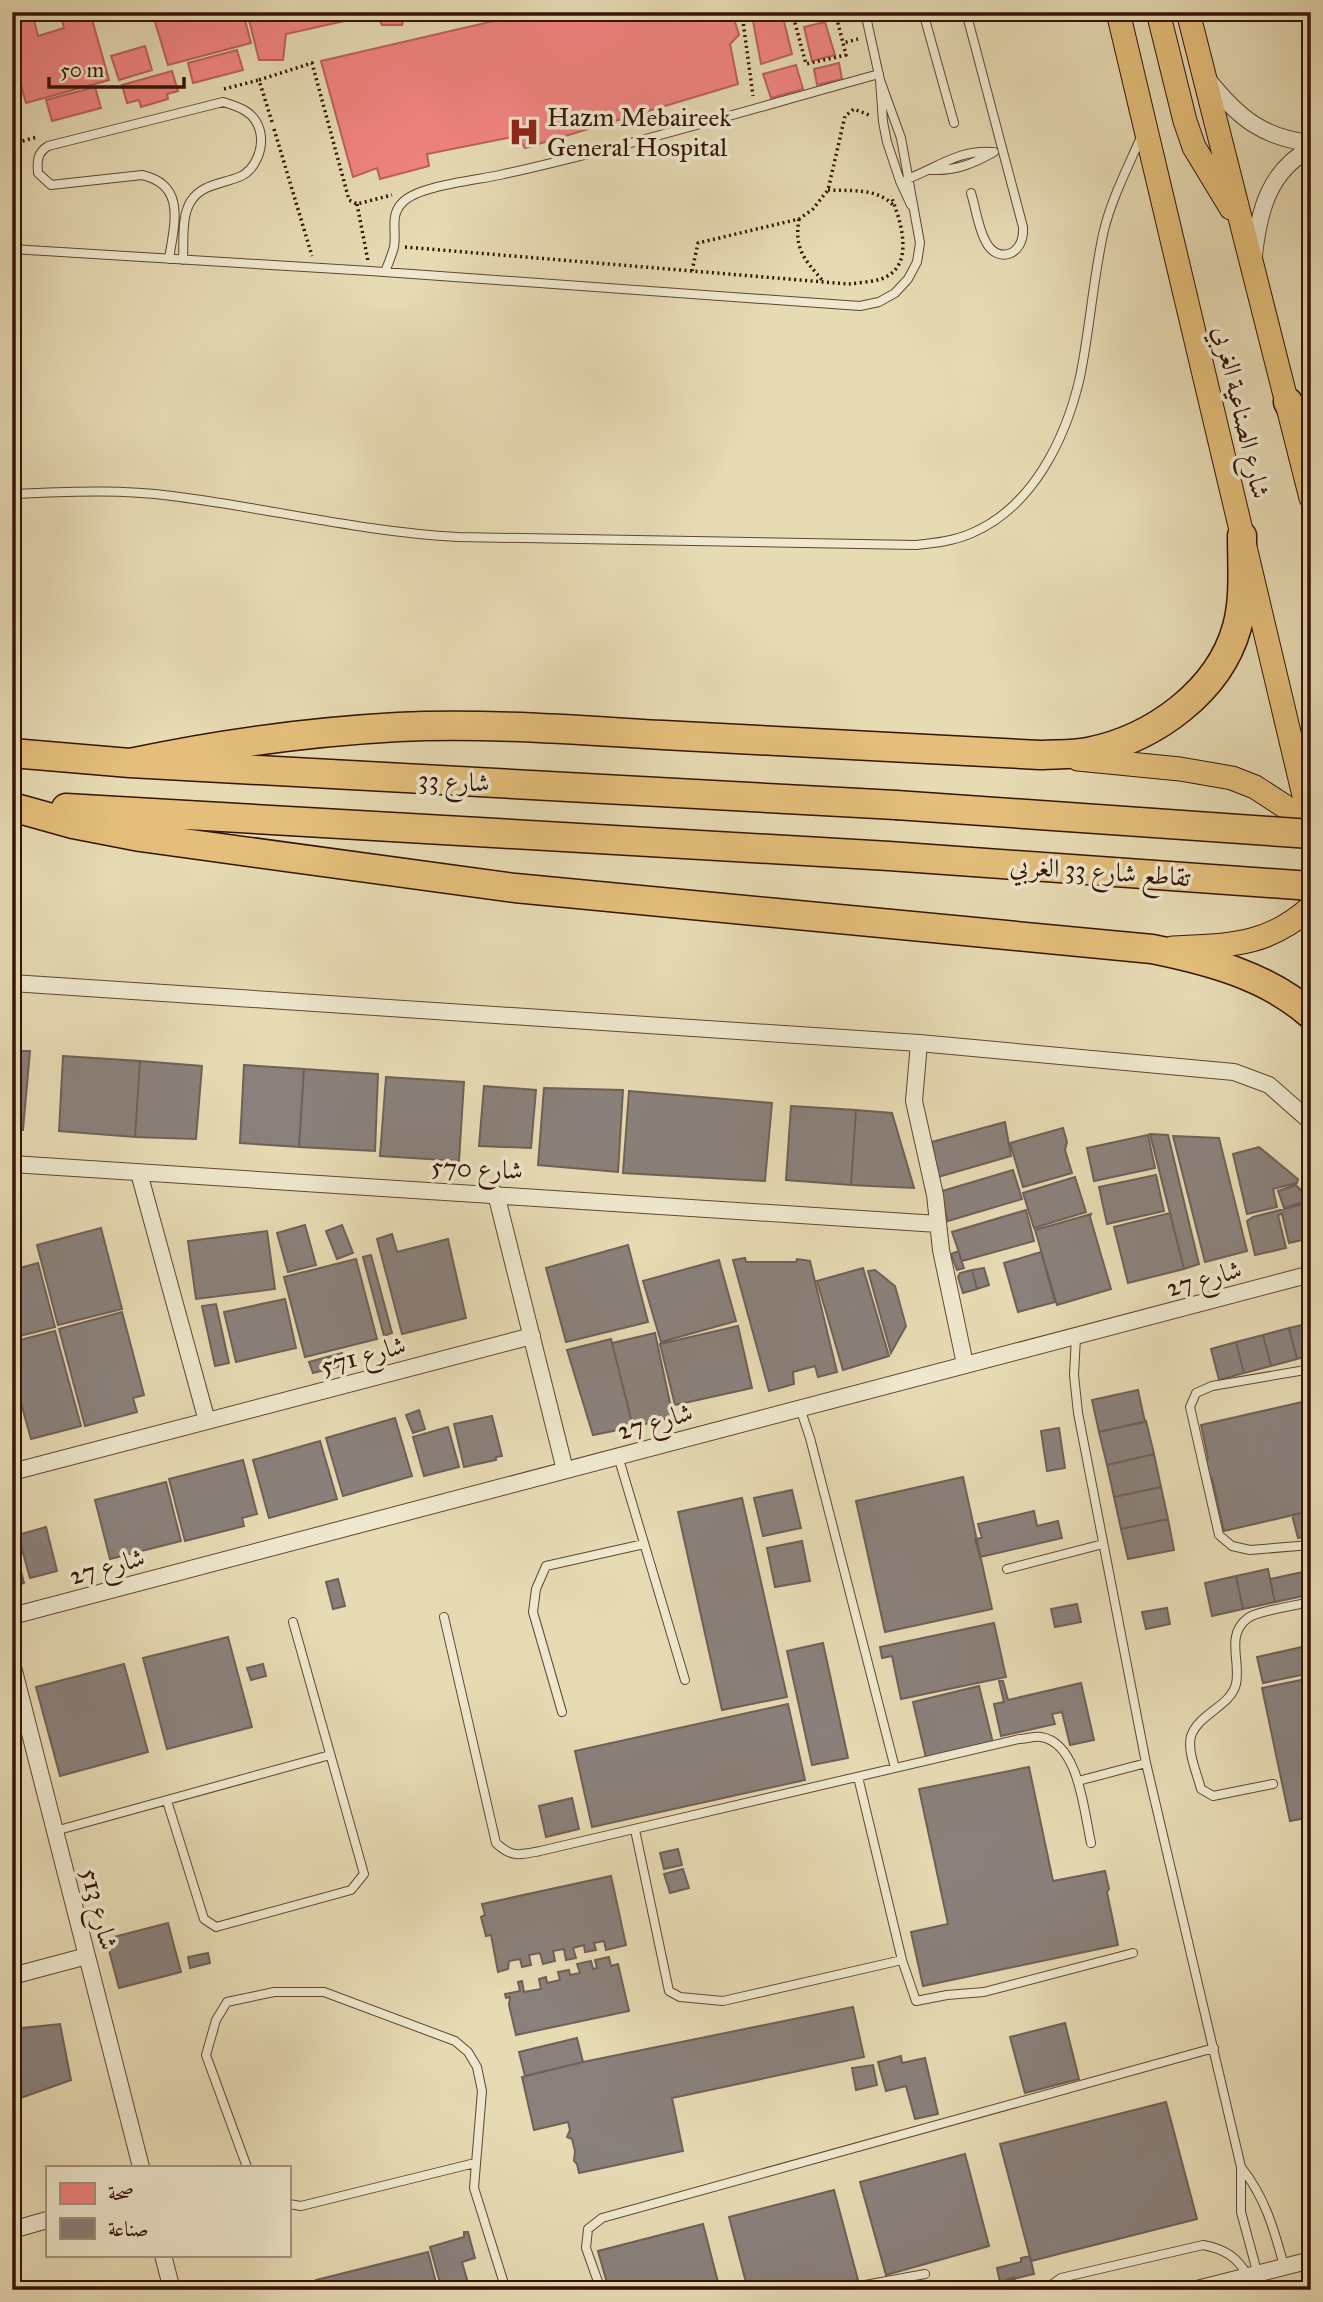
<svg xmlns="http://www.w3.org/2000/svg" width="1323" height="2302" viewBox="0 0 1323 2302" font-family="'IM FELL Great Primer',Amiri,serif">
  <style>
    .health { fill: #f28482; stroke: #b9625c; stroke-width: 2 }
    .industry { fill: #8a817c; stroke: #706058; stroke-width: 2 }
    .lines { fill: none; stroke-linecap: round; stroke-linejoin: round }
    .lane-casing { stroke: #624531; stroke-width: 10 }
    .street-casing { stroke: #624531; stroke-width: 18 }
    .primary-casing { stroke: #351305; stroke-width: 25 }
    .highway-casing { stroke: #351305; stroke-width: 31 }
    .path { stroke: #351305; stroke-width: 3.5; stroke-dasharray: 2 3.5; stroke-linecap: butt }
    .lane { stroke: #efe8ce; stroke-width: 8 }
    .street { stroke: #efe8ce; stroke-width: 16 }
    .primary { stroke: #e4be7a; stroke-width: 23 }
    .highway { stroke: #e4be7a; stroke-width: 28 }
    .highway-bridge-casing { stroke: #351305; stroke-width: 31; stroke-linecap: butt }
    .highway-bridge { stroke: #e4be7a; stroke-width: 28 }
    .labels { text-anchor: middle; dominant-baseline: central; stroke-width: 7; stroke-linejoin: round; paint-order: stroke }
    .poi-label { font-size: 26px; fill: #351305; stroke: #efe8ce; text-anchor: start }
    .street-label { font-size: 26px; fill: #351305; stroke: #efe8ce }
  </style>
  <rect width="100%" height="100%" fill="#e7dbb4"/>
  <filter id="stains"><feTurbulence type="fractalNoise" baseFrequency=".00286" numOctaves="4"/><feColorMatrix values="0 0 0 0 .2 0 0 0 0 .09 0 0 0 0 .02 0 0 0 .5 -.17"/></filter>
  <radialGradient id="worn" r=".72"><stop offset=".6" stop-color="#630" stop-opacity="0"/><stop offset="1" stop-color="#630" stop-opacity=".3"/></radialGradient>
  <path class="health" d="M23,12H32L38,36L64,28L60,12H90L109,80L26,103L12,54V15Z
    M152,12H243L251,43L168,65Z
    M247,12H405L402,25H382L376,14L286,34L283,60H259Z
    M533,12H732L739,35L730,44L738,84L525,148L517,136L427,154L429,166L380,179L377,168L353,177L321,61Z
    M798,12H823L824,14L801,19Z
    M782,13L792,54L761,64L753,21L766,15Z
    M825,22L835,55L812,61L804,27Z
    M145,46L152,70L119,80L111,56Z
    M237,50L243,70L193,83L188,63Z
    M839,63L842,79L817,85L814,69Z
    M796,65L803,89L771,98L763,74Z
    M172,71L178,91L167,94L168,99L141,107L139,100L127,103L122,85Z
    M95,87L101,108L52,121L46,100Z"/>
  <path class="industry" d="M12,1051H30L23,1130H12Z
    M63,1056L140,1061L135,1137L59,1131Z
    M140,1061L202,1066L196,1139L135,1137Z
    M244,1065L304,1069L299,1147L240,1143Z
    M304,1069L378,1074L375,1151L299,1147Z
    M386,1077L464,1082L459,1161L380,1156Z
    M484,1086L536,1090L531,1148L479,1146Z
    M544,1088L623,1090L618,1172L538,1165Z
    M629,1091L772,1103L765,1181L623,1173Z
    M791,1106L856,1110L851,1185L786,1180Z
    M856,1110L892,1113L914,1188L851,1185Z
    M1005,1122L1011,1156L938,1177L928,1143Z
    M1063,1128L1067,1142L1065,1150L1072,1173L1023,1187L1010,1143Z
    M1150,1134L1168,1135L1199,1264L1184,1269Z
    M1148,1135L1155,1168L1094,1181L1087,1148Z
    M1173,1136L1219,1138L1247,1251L1205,1262Z
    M1259,1147L1298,1179L1297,1183L1273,1189L1277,1207L1247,1214L1233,1154Z
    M1013,1170L1022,1199L948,1221L939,1192Z
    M1156,1175L1164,1211L1107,1224L1099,1187Z
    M1075,1177L1086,1212L1034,1228L1023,1193Z
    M1296,1185L1310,1200L1284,1208L1278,1191Z
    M1311,1202V1238L1289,1243L1282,1214L1278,1215L1286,1248L1255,1255L1247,1221L1253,1217Z
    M1026,1210L1034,1241L962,1261L952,1232Z
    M1170,1213L1184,1269L1128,1283L1114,1227Z
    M1091,1214L1090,1217L1111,1289L1057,1305L1035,1230Z
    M305,1225L316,1265L288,1272L277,1233Z
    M342,1225L353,1253L337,1259L326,1231Z
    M101,1228L122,1309L58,1325L37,1245Z
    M267,1231L275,1289L196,1299L188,1241Z
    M392,1234L397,1252L448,1239L466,1318L402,1334L377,1239Z
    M628,1245L648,1322L566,1342L546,1268Z
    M958,1251L964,1268L957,1270L951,1254Z
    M1041,1252L1055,1302L1018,1312L1004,1263Z
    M371,1255L392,1333L384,1336L363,1257Z
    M745,1258L746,1262H796L797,1259L810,1261L837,1372L818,1377L815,1366L793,1372L794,1384L769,1391L733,1260Z
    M356,1259L377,1339L305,1357L284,1277Z
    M719,1260L736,1321L661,1342L643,1281Z
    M38,1263L55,1327L12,1338V1270Z
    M863,1268L889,1356L843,1370L817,1281Z
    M984,1268L989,1285L977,1289L972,1270Z
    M875,1270L895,1286L906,1326L891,1353L868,1271Z
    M972,1270L977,1289L963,1293L958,1277L960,1273Z
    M285,1299L296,1348L236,1362L224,1312Z
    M216,1304L229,1363L215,1366L202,1306Z
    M122,1312L144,1395L133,1398L137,1412L85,1426L59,1329Z
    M1311,1323V1355L1297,1359L1289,1328Z
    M738,1326L752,1388L675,1405L660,1344Z
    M1289,1328L1297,1359L1271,1366L1263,1335Z
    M55,1331L81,1426L31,1439L12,1371V1342Z
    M655,1333L673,1417L633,1427L612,1343Z
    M1263,1335L1271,1366L1244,1373L1236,1342Z
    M611,1339L633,1427L593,1435L567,1350Z
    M1236,1342L1244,1373L1219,1380L1211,1349Z
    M342,1353L345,1365L313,1373L309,1362Z
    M1138,1390L1145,1422L1099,1432L1092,1400Z
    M1311,1400V1511L1224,1531L1212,1478L1208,1479L1204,1463L1208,1458L1201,1425Z
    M419,1410L425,1429L413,1433L406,1415Z
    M492,1416L502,1456L496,1457V1460L464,1467L454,1424Z
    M395,1418L412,1476L343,1496L326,1438Z
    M1146,1421L1154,1454L1107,1465L1099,1432Z
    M448,1427L459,1467L424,1476L413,1437Z
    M1059,1428L1065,1468L1047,1471L1041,1431Z
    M320,1441L337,1499L269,1518L253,1460Z
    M1154,1454L1161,1487L1114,1497L1107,1465Z
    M243,1460L257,1514L242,1518L244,1526L185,1541L169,1479Z
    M963,1477L992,1609L885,1632L856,1501Z
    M166,1482L181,1541L110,1559L95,1500Z
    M1161,1487L1168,1519L1121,1529L1114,1497Z
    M792,1490L801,1528L763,1536L754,1498Z
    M742,1498L787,1697L722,1710L678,1512Z
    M1034,1511L1037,1526L1058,1521L1062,1538L980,1557L975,1539L982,1538L978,1524Z
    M1311,1511V1535L1298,1538L1292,1515Z
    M1168,1519L1174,1550L1128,1559L1121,1529Z
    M46,1527L57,1571L30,1578L18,1535Z
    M12,1538L24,1583L12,1586Z
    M802,1541L810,1581L775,1587L767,1548Z
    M1268,1569L1275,1602L1243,1609L1236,1576Z
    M1311,1571V1594L1308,1595L1303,1572Z
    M1303,1572L1308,1595L1275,1602L1270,1579Z
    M1236,1576L1243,1609L1212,1616L1205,1583Z
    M338,1579L345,1606L333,1609L326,1582Z
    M1077,1604L1081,1622L1055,1627L1051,1609Z
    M1167,1608L1170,1624L1146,1629L1142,1612Z
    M994,1623L1006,1677L901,1699L892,1656L882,1658L880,1647Z
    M228,1637L252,1727L167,1749L143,1658Z
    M823,1643L848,1758L812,1765L787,1651Z
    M1311,1645V1673L1263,1683L1257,1657Z
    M124,1664L148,1752L60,1776L36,1687Z
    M263,1664L266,1676L251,1680L247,1668Z
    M1311,1678V1817L1290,1821L1262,1688Z
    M999,1681H1003L1008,1700L1081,1683L1094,1740L1070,1745L1062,1712L1052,1714L1055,1724L1001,1736L994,1704L1004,1702Z
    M979,1686L993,1743L926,1758L913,1702Z
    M788,1704L805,1780L592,1827L575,1751Z
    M1029,1767L1053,1881L1105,1871L1109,1889L1107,1892L1118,1945L923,1986L911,1932L948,1924L919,1789Z
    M572,1798L579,1829L546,1837L539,1806Z
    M678,1849L682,1865L664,1869L660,1853Z
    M683,1869L689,1888L670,1893L664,1874Z
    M611,1876L626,1945L606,1950L604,1941L594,1943L596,1950L585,1952L584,1945L573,1948L576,1958L566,1960L564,1949L553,1951L555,1961L543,1964L540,1953L529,1955L531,1965L522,1967L520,1959L509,1961L508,1969L498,1972L491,1935L486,1936L481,1917L485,1915L482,1904Z
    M12,1904L18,1927L12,1929Z
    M168,1923L181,1972L119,1988L106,1939Z
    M208,1953L210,1963L190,1968L188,1957Z
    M609,1957L611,1966L618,1964L629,2011L516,2035L509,2005L510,1997L506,1998L505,1994L520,1991L518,1982L522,1981L524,1992L541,1989L539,1979L546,1977L547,1983L560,1980L558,1972L569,1970L570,1975L580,1973L577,1964L591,1961L593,1969L597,1968L595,1960Z
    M853,2007L864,2057L672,2098L683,2151L579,2173L577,2164L574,2161L575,2151L572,2139L567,2137L570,2130L568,2122L534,2130L522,2077L583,2062Z
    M1065,2023L1079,2079L1025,2093L1010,2037Z
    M60,2024L71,2080L12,2101V2029Z
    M577,2038L583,2062L525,2076L519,2052Z
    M901,2056L902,2063L925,2058L938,2114L915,2119L906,2086L886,2091L878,2062Z
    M873,2065L877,2085L856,2090L852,2068Z
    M1166,2102L1197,2219L1031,2261L1000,2144Z
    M965,2154L989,2246L886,2275L860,2182Z
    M834,2190L858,2280L821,2290H748L729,2217Z
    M703,2224L720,2290H609L598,2251Z
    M464,2232H468L475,2258L462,2262L470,2290H442L430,2247L464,2237Z
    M428,2252L438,2290H318L316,2280Z
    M1030,2256L1034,2274L1000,2282L997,2268L1021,2262V2258Z
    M1014,2277L1018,2290H1000L998,2283Z
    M46,2282L48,2290H12Z"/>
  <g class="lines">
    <defs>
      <path id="lane" d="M865,12L880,80L883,122L887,142L900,181L911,205
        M923,12L954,123
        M966,12L1023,227C1025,256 997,264 986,242C978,228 976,209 971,193
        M931,170C955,171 973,164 994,152
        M907,179C937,168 959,149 993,152
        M12,249L370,271L860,306L879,302L895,293L908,279L917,262L920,243L901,138L880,80
        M169,259C174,225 187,185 142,175L51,185L38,173C37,161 37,153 48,146L223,102C240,107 255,112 260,131C264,148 256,170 239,177C222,184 202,184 191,201C181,216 184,242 183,260
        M385,272C388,264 392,255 394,247C397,232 389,215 403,202C419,185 480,180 504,174C630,146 755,108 879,74
        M12,494C65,492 119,489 172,496C268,508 362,532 458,537L916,545C935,543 954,541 972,533C1033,507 1066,438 1080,377C1090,329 1093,278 1104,230C1112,198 1128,167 1141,137
        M1076,1337L1074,1375L1078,1413L1146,1763L1241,2167V2212L1262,2290
        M1311,1369L1212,1386L1196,1393L1190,1407L1219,1535L1232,1546L1250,1550L1311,1545
        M800,1408L810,1438L895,1768
        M618,1456L685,1680
        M1007,1569L1103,1544
        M444,1617L496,1843C512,1858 519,1855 540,1851L1019,1739C1025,1739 1034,1736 1041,1737C1079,1743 1084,1812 1091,1843
        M562,1712L533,1612L536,1589L546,1566L644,1544
        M858,1777L902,1960L916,2001L947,1995L984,1992L1133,1953
        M1078,1781L1146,1763
        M1273,1784L1213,1796L1201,1789C1197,1773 1187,1752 1191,1736C1199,1713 1230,1707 1236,1684C1241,1661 1225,1635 1248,1618C1257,1611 1297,1605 1311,1602
        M167,1801L204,1919L216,1927L351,1890L364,1874L293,1622
        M635,1830L669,1991L680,1997L723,2001L902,1960
        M55,1831L330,1755
        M247,2167L206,2055L216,2020L227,2002L274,1992H324L455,2041L468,2052L477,2067L482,2091L474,2188L506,2290
        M1241,2167C1265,2197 1274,2229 1284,2266
        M289,2204L301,2206L475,2163
        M601,2290L586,2248L588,2229L602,2218L1214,2048
        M838,2290L925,2274
        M1044,2290L1061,2278L1203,2245C1225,2249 1237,2257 1248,2276"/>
      <path id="street" d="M1209,81C1238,117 1263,138 1311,143
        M1254,255C1259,210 1269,171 1311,148
        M12,983L919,1043L1234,1072L1269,1085L1311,1122
        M919,1043L914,1101L935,1195L941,1250L965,1364
        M12,1164L938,1224
        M139,1173L207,1421
        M496,1194L565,1470
        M12,1472L532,1336
        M12,1616L1311,1274
        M12,1663L141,2167
        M12,1976L87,1956
        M12,2230L47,2220
        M163,2255L172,2290
        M1193,2290L1311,2260"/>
      <path id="primary" d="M1118,12L1311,825
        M1158,12L1185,121L1194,147L1231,208
        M1188,12L1311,498
        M1078,759L1180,769L1232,778L1255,787L1298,815L1308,833
        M1173,948C1229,945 1266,947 1311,907"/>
      <path id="highway" d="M1288,402L1311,447
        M12,753L130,763L896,805
        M130,763C219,744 308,732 398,727C487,723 575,730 663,735C789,742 914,748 1040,755C1056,754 1072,755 1088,752C1153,739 1219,692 1237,627C1245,598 1242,565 1242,536
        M12,807L73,824L140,837L515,888L1152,949C1207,960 1268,976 1311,1015
        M66,808L889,856L1311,886"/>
    </defs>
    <use href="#lane" class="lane-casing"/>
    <use href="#street" class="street-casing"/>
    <use href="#primary" class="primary-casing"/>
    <use href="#highway" class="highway-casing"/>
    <path class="path" d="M748,12L742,14L753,96
      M792,12L806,64L846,55L843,43L858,39
      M835,12L843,43
      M224,89L259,80
      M272,122L259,80L312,63L349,200L357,204L392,195
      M274,129L312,256
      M12,144L37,137
      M828,190C851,191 877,188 893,205
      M357,204L368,261
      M12,206L21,236
      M799,219C794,249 804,259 823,281
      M405,247L848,284C858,283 871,282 881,279C916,267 901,221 891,196
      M692,271L698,243L799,219L813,209L828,190L845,116L854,109L869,115"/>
    <use href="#lane" class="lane"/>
    <use href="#street" class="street"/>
    <use href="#primary" class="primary"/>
    <use href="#highway" class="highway"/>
    <defs>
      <path id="highway-bridge" d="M896,805L1311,834"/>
    </defs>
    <use href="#highway-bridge" class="highway-bridge-casing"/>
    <use href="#highway-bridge" class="highway-bridge"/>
  </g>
  <defs>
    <symbol id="hospital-bare" viewBox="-9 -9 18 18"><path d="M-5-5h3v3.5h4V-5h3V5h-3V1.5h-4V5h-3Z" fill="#8f2418" stroke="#efe8ce" stroke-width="2.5" paint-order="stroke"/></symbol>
  </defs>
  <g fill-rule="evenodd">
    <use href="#hospital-bare" x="502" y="110" width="44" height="44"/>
  </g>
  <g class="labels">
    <g class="poi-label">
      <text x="547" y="117">Hazm Mebaireek<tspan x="547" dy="30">General Hospital</tspan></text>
    </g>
    <g class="street-label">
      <text transform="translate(1242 412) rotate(77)">شارع الصناعية الغربي</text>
      <text transform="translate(454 781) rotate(3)">شارع 33</text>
      <text transform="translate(1100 871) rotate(4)">تقاطع شارع 33 الغربي</text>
      <text transform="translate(477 1168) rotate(3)">شارع 570</text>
      <text transform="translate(1204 1278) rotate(-15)">شارع 27</text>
      <text transform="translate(363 1355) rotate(-15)">شارع 571</text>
      <text transform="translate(655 1421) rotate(-15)">شارع 27</text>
      <text transform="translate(107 1566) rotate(-15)">شارع 27</text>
      <text transform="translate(100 1909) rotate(76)">شارع 513</text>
    </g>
  </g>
  <rect width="1323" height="2302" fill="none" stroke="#e7dbb4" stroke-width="42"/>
  <rect x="14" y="14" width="1295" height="2274" fill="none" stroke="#351305" stroke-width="3.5"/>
  <rect x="21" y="21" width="1281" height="2260" fill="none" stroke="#351305" stroke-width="2"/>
  <rect x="46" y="2166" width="245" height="91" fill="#efe8ce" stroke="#a5937e" stroke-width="2"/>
  <rect x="60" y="2183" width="35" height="21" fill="#f28482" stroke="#a5937e" stroke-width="2"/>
  <text x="108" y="2200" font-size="21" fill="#351305">صحة</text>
  <rect x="60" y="2218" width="35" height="21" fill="#8a817c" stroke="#a5937e" stroke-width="2"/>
  <text x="108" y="2236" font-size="21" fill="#351305">صناعة</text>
  <path d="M49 77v10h135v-10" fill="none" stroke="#351305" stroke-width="3.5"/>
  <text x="60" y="77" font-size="21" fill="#351305" stroke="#efe8ce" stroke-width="5" paint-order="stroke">50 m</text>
  <rect width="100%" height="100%" filter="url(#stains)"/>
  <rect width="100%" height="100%" fill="url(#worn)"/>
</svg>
